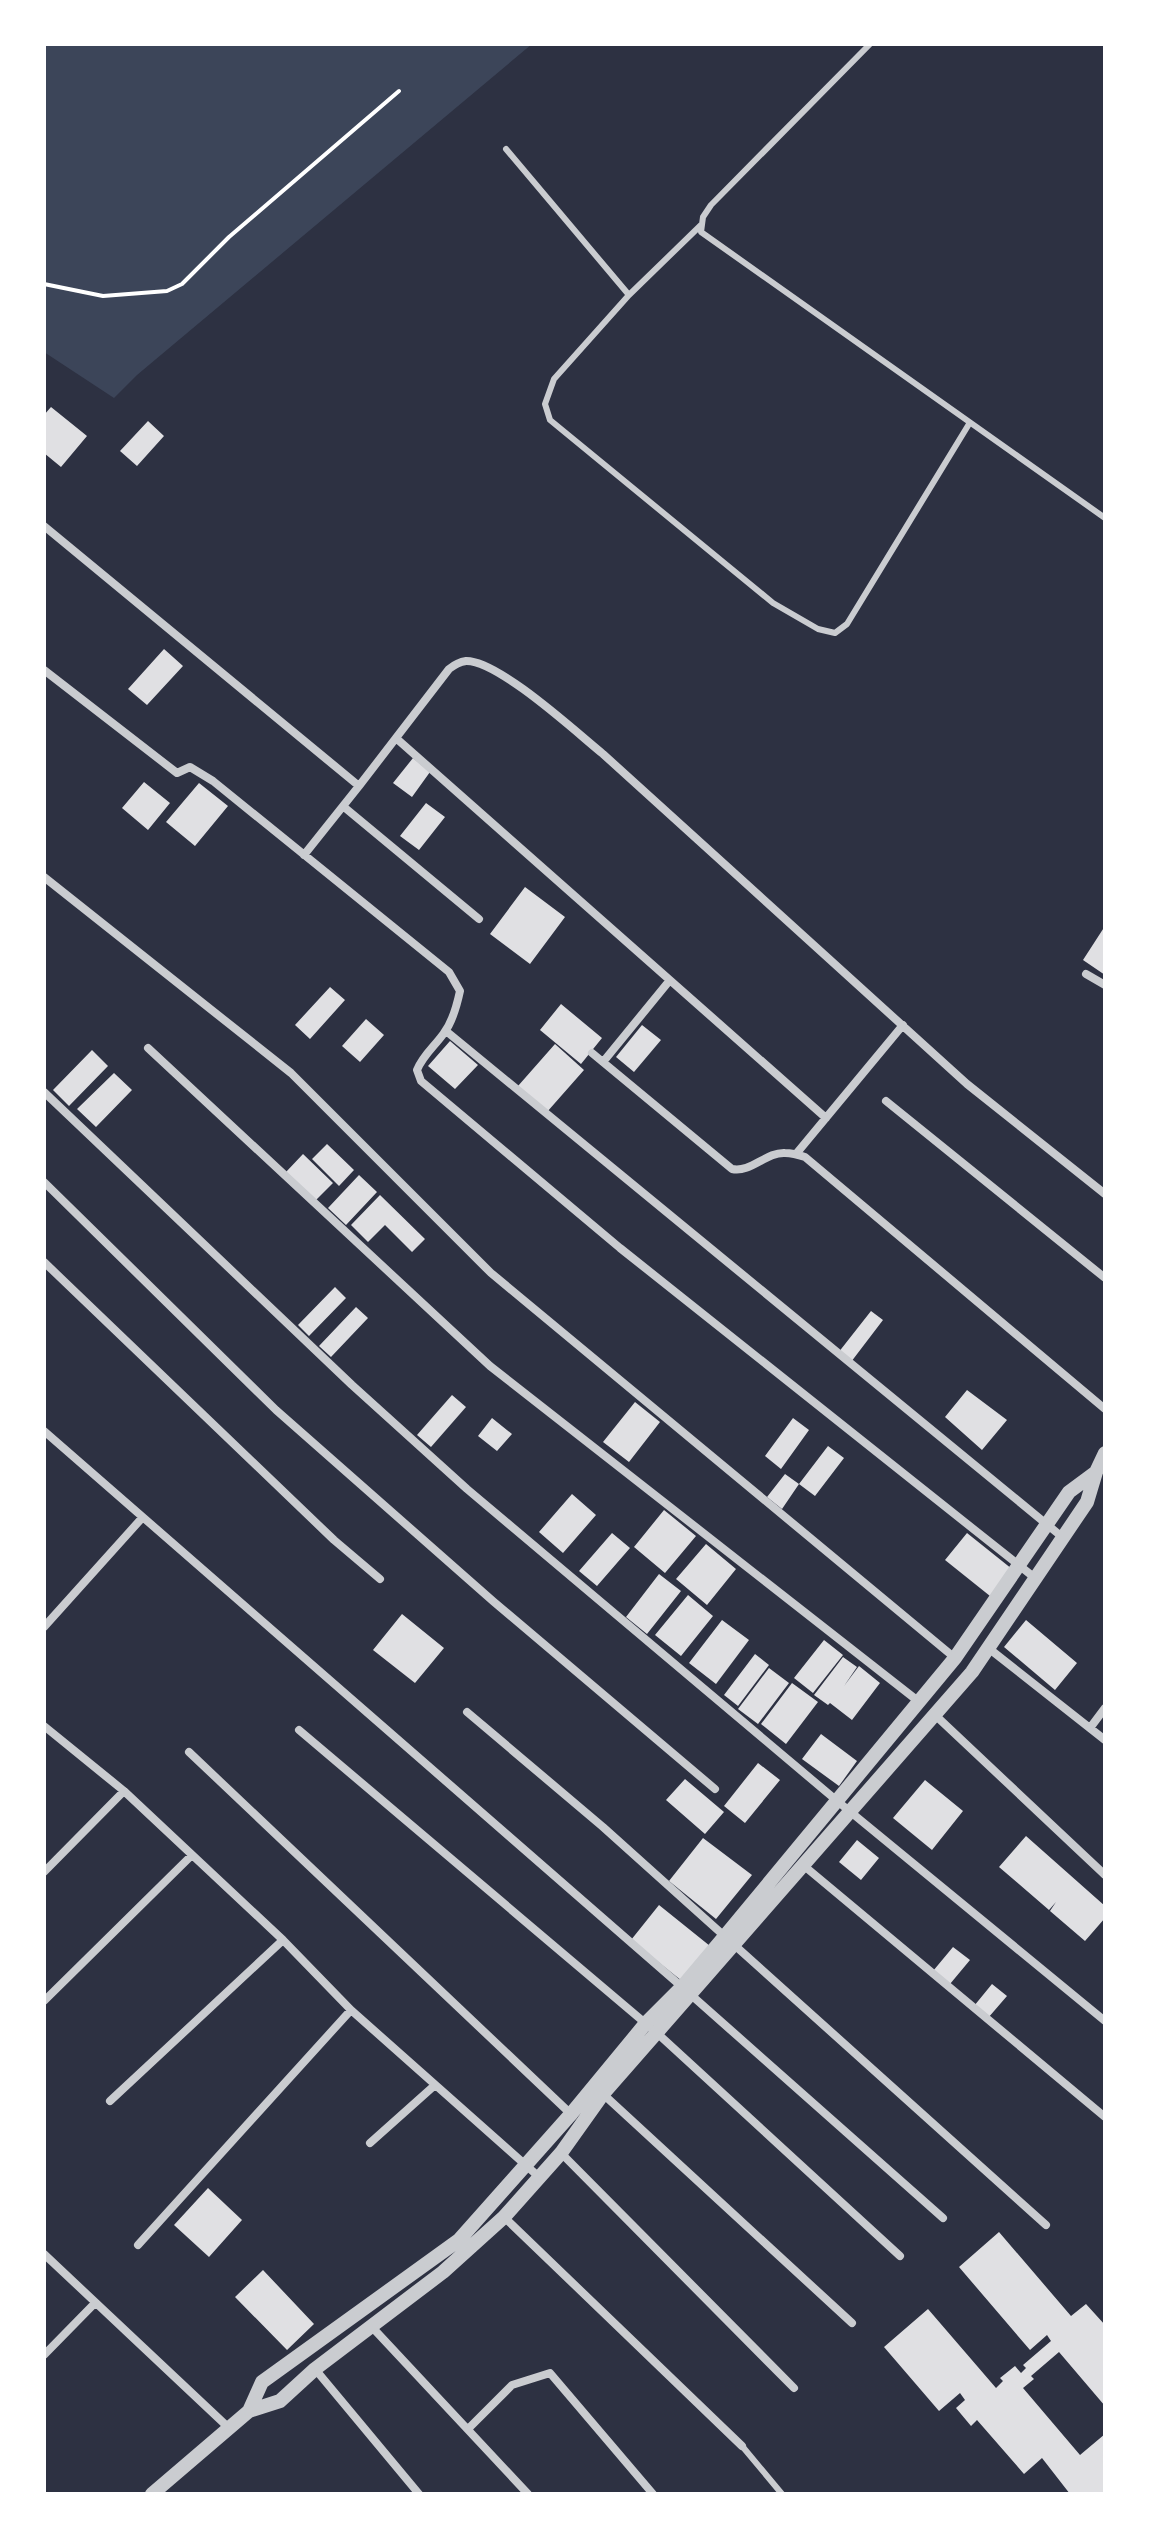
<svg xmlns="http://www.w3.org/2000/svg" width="1149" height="2538" viewBox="0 0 1149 2538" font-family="Ubuntu,sans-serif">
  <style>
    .green { fill: #3c4559 }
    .building { fill: #e0e0e3 }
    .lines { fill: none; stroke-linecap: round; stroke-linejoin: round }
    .path { stroke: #fff; stroke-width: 4 }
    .service { stroke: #caccd0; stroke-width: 6 }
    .minor { stroke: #caccd0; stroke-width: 8 }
    .tertiary { stroke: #caccd0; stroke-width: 14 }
  </style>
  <rect width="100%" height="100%" fill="#2d3142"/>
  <path class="green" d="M44,44H532L137,375L114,398L44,352Z"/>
  <path class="building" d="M51,407L87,436L61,467L44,453V415Z
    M148,421L164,436L137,466L120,451Z
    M164,649L183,666L147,705L128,689Z
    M413,758L430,772L412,797L393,783Z
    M144,782L170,803L148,830L122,808Z
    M199,783L228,806L195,846L166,822Z
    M426,803L445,817L419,850L400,836Z
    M525,887L565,917L530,964L490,934Z
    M1105,926V975L1083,960Z
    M330,987L345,1000L310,1039L295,1025Z
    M561,1004L602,1038L581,1064L540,1030Z
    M366,1019L384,1035L360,1062L342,1046Z
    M642,1025L661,1040L634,1072L616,1057Z
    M450,1041L478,1065L455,1089L428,1066Z
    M555,1044L584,1070L547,1112L518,1086Z
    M92,1050L108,1066L69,1106L53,1090Z
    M114,1073L132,1090L96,1127L77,1109Z
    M327,1144L354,1170L339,1186L312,1159Z
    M303,1154L333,1183L316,1200L286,1172Z
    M359,1175L377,1192L346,1225L328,1208Z
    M380,1195L425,1239L412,1252L385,1225L368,1242L351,1225Z
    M335,1287L346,1298L309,1336L298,1325Z
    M356,1307L368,1318L331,1357L319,1346Z
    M871,1311L883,1320L851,1362L838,1353Z
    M967,1390L1007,1420L982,1450L945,1417Z
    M452,1395L466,1407L431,1447L417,1435Z
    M635,1402L660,1422L629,1462L603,1442Z
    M492,1418L512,1434L497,1451L478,1436Z
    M793,1418L809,1430L781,1469L765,1456Z
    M828,1446L844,1458L815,1496L799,1484Z
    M785,1474L799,1484L782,1509L767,1497Z
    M572,1494L596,1515L563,1553L539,1532Z
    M664,1510L696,1536L665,1573L634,1547Z
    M612,1533L630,1548L597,1586L579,1571Z
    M967,1533L1012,1569L990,1596L945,1560Z
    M706,1544L736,1569L707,1605L676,1579Z
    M659,1574L681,1591L647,1634L626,1617Z
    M688,1595L713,1616L681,1656L655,1635Z
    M402,1614L444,1648L415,1683L373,1650Z
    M722,1620L749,1640L716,1684L689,1663Z
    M1026,1620L1077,1663L1055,1690L1004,1647Z
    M824,1640L843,1655L813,1693L794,1678Z
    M755,1654L769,1665L738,1706L724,1695Z
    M843,1657L857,1667L844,1686L859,1666L880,1683L852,1720L830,1703L828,1705L814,1695Z
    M769,1668L789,1683L758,1724L738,1709Z
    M792,1683L818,1702L786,1744L761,1724Z
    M821,1734L857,1761L839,1786L802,1759Z
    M758,1763L780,1780L745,1823L724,1806Z
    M685,1779L724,1812L705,1834L666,1800Z
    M925,1780L963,1811L932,1850L893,1818Z
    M1026,1836L1105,1906V1918L1085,1941L1050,1911L1056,1902L1049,1910L999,1867Z
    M703,1838L752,1875L716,1919L669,1881Z
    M857,1840L879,1858L861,1880L839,1862Z
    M659,1905L710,1946L682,1981L631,1940Z
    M953,1947L970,1960L950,1984L933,1971Z
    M992,1984L1007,1996L988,2018L974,2006Z
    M208,2188L242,2220L209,2257L174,2225Z
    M999,2232L1071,2316L1086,2304L1105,2325V2406L1059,2352L1031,2376L1034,2379L1023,2388L1080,2455L1105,2434V2494H1070L1042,2458L1024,2474L977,2420L971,2426L956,2408L965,2400L960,2393L939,2411L884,2347L928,2309L996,2388L1003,2381L1000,2378L1015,2366L1021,2373L1026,2368L1023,2365L1051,2341L1047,2335L1030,2350L959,2267Z
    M263,2270L314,2324L287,2350L235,2297Z"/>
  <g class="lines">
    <path class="path" d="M44,284L103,296L167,291L182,284L229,237L399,91"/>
    <path class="service" d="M870,44L711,205L703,217L701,232L1105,518
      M506,149L629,295
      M701,225L629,295L554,379L545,404L550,420L773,603L818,629L835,633L847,624L969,424
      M742,2446L782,2494"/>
    <path class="minor" d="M44,526L359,786L449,669C454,665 459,662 466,661C498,660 577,733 603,754L967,1084L1105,1194
      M44,670L177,773L190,767L213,781L449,972L460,991C457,1005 453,1021 444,1033C435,1046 423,1055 417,1070L421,1081L620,1248L1035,1578
      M397,739L826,1118
      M344,807L479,919
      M304,855L359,786
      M44,877L291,1073L491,1273L955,1658
      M1086,974L1105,985
      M446,1031L1061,1536
      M148,1048L490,1366L918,1701
      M592,1053L732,1169C751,1173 766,1152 785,1153C791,1153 799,1155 805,1157L1105,1409
      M603,1062L670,980
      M44,1092L352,1385L467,1489L836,1800L1105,2021
      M886,1101L1105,1278
      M796,1154L903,1025
      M44,1182L276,1410L494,1602L715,1789
      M44,1262L334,1540L380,1579
      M44,1431L682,1987
      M44,1627L142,1518
      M987,1647L1105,1740
      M467,1712L603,1827L1046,2225
      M934,1714L1105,1875
      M44,1726L124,1791L283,1940L351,2010L538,2176
      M1090,1728L1105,1708
      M299,1730L657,2033L900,2256
      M189,1752L573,2116
      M803,1865L1105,2117
      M44,1872L124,1791
      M690,1994L943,2218
      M44,2001L192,1855
      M603,2094L852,2323
      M110,2101L283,1940
      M370,2143L435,2085
      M561,2153L794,2388
      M504,2217L742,2446
      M138,2245L351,2010
      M44,2254L230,2429
      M371,2326L528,2494
      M44,2355L95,2303
      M315,2369L419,2494
      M469,2428L512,2385L550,2373L653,2494"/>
    <path class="tertiary" d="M249,2411L280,2401L315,2369L443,2272L504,2217L561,2153L603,2094L972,1672L1087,1502L1096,1472L1105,1453
      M152,2494L249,2411L262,2382L459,2240L571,2114L646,2023L682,1987L725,1936L955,1658L1069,1492L1096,1472"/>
  </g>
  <rect width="1149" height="2538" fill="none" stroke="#ffffff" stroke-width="92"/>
</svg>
